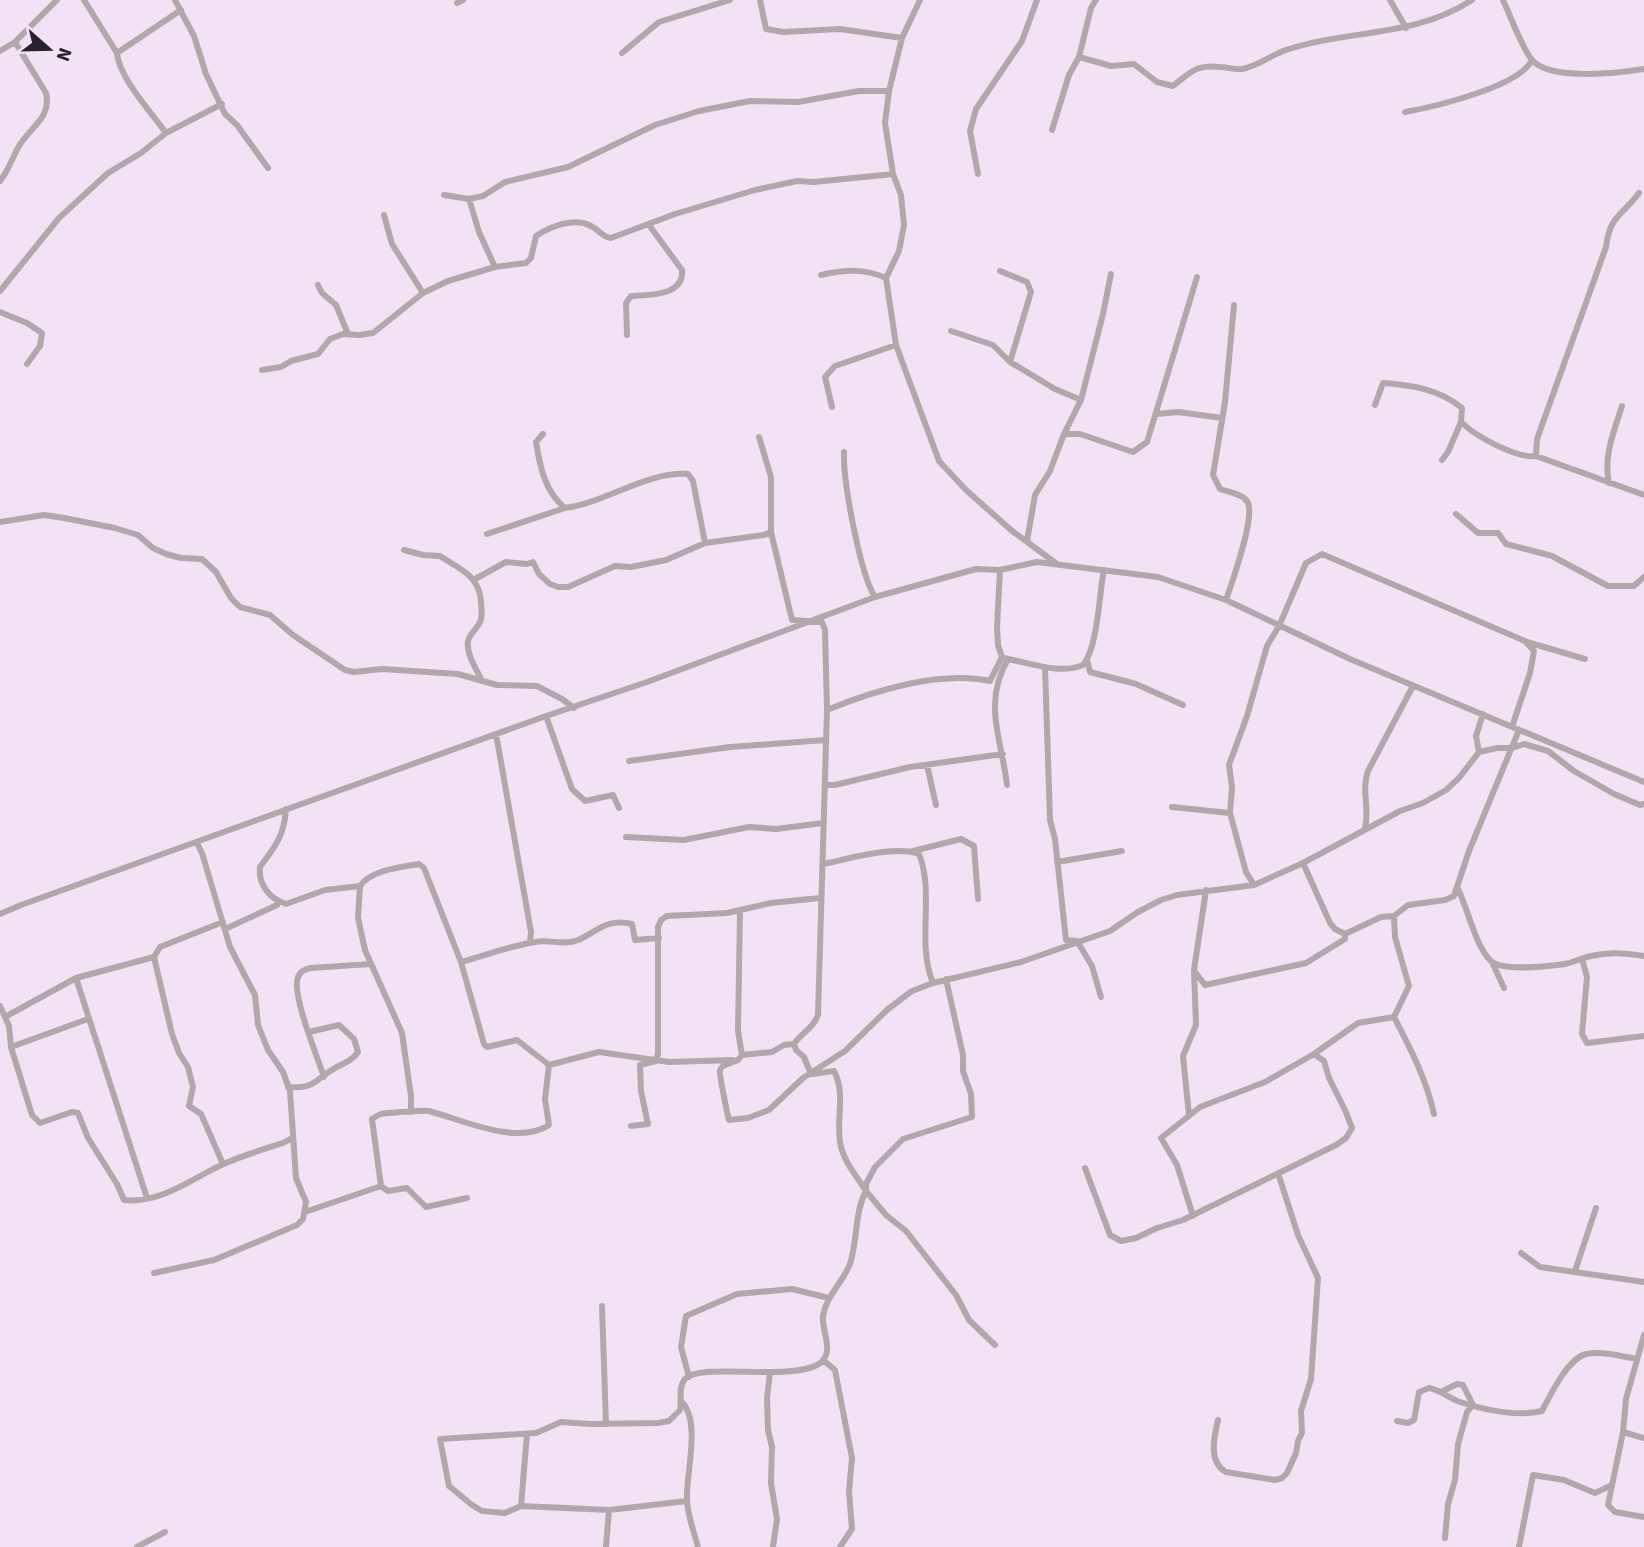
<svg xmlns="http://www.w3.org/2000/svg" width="1644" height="1547" viewBox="0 0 1644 1547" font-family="'Source Sans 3',sans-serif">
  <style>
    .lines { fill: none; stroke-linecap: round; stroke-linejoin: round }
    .minor { stroke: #b1a8ac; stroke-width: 6 }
  </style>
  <rect width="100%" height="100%" fill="#f2e3f4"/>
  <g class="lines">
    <path class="minor" d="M84,0L117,53
      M175,0L194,36L206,74L225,114L237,125L268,168
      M760,0L766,29L783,32L840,29L902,38
      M920,0L902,38L889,91L885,123L893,174L901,195L904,225L899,251L886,278L896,345L939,461L966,490L1011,530L1057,564
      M1390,0L1406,28
      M1503,0C1510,15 1522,48 1532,60C1550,81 1619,73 1644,69
      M457,3L463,0
      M0,51L15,42L57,0
      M622,53L659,22L730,0
      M1079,57L1111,66L1134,64L1157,82L1173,86C1191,72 1196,64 1220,67C1227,67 1235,70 1242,69C1258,66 1271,55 1286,50C1349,29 1414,38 1472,0
      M1405,112C1433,107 1519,87 1532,60
      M1052,130L1069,75L1079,57L1091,8L1096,0
      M166,133C151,112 119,78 117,53L181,10
      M978,174L970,131L976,109L1022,41L1037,0
      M0,181C9,170 12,158 19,146C30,127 52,118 46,93L15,42
      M444,195L469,199L483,196L505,182L568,167L655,125L699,111L750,101L798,102L859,91H889
      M469,199L479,232L495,267
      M384,215L392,244L423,293
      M1000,271L1027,282L1031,292L1010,362
      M821,275C844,270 864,268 886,278
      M318,285L322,293L336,305L348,334
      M0,291L59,218L108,173L141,153L166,133L222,104
      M0,312L27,323L42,333L40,346L27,364
      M951,331L993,345L1010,362L1055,389L1081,400
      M627,335L626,303L631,296C649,295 684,296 682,270L649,225
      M262,370L281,367L291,361L318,354L330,339L343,334L359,335L373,333L423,293L448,281L495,267L526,263L531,258L536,236C551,226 574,217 591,226C599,230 602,237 611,238L675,214L755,190L797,181L814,182L893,174
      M1375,405L1383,383C1411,385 1439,389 1462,408L1461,422C1475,436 1517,459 1536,456L1644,495
      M832,407L825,377L835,366L896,345
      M1157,414L1178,412L1222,418
      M543,434L536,442C540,467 545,492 565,508C605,503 647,471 688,474L693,481L705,543
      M1064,434H1080L1133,452L1147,442L1197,277
      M759,437L771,477V532L792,620L822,622L825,630L827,710L818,1015C813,1029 802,1032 794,1044
      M844,452C843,481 860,574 875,597
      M1536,456L1537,439L1606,247C1610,215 1621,217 1639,193
      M1442,460L1448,452L1461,422
      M1609,483C1603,457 1614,431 1622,406
      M1456,514L1478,533H1498L1506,544L1552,556L1608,586H1634L1644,577
      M0,522L44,515L64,518L115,528L138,535L153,548L166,554L181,558L202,559L216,572L231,598L240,607L270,615L293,635L345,670L354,672L382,669L458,674L497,685L537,686L562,699L574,708
      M487,534L565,508
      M1027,541L1035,495L1050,471L1064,434L1081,400L1103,314L1111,274
      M404,550L423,555L440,556C458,568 479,575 481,601C481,607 483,616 480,622C477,629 470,633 468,641C466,654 477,670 482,681
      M1000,570L997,627L998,645L1002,657L1008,659C982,704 1002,740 1007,785
      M475,579L506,562L527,564L533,562L539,574L550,584L558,587H568L615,566L631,567L666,560L705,543L764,535L771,532
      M1226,600C1232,582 1255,519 1248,503C1245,494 1228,492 1220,489L1213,475L1225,402L1234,305
      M1527,642L1585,659
      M1008,659C1031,663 1060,675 1083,665C1098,648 1099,593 1104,570
      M1087,660L1090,672L1136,684L1183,705
      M1045,667L1050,820L1055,839L1066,940L1077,941L1092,966L1101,997
      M827,710C873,691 940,670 990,681L1002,657
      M546,716L572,789L585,801L613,795L619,808
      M496,734L531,932L530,943
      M1479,752L1476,736L1483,714
      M629,761L730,747L825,740
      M927,765L936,805
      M825,785H835L910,767L1003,754
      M1172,807L1230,813
      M286,809C284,837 275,846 260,867C258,885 270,899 286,904L325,890L360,886C371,870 401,867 419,864L424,868L461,962L484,1044L487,1047L517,1040L549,1065
      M1365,828C1370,808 1361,791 1368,771L1413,686
      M626,837L684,840L749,827L776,829L823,823
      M913,851L961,839L974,846L978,899
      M1057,862L1122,851
      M1303,863L1330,923L1335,929L1345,934L1381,917L1394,916L1408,905L1445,900L1454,896L1469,851L1519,730
      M823,864C848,859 895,845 919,854C935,894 916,942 933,983
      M1254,885L1246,872L1230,813L1232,787L1229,765L1247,716L1267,646L1279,626L1306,563L1322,554L1525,641L1534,651L1530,673L1512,727
      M360,886L358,918L365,950L402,1033L411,1096V1112
      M1458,889C1468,909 1476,948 1491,961C1504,972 1549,966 1565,964C1574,962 1582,958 1591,956C1608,952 1627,953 1644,956
      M740,911L738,1031L742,1055
      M0,914L21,905L546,716L647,682L875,597L976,569L1000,570L1037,562L1158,577L1226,600L1350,659L1644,782
      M1394,916L1395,937L1409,986L1394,1017
      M223,922L160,947L154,957L172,1034L179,1053L188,1067L193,1087L189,1106L201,1114L223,1164
      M225,929L277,905L278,901
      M1582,959L1587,977L1582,1034L1587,1043L1644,1036
      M461,962C486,955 510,946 535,942C549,939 564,946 578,940C598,931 607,918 632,924L635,940L659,938
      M1492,962L1504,988
      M1195,972L1205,985L1306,963L1345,939V934
      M76,978L147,1198
      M946,979L963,1055V1071L971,1094L972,1117L903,1139L875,1167L866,1184V1191L886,1215L906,1231L956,1295L969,1320L995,1345
      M0,1006L9,1026L11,1047L32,1115L40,1123L72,1112L78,1113L88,1138L117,1184L124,1200C162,1204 193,1177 226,1163C244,1155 264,1149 283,1143L292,1138
      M5,1017L76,978L154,957
      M1394,1017C1411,1050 1426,1078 1434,1114
      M794,1044L784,1045L772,1052L742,1055L738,1060L723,1066C722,1067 720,1069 720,1071C719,1074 728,1117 729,1120L748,1118L769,1110L803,1078L845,1051L888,1009L912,991L933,983L1021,962L1110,931L1138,912L1161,900L1177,895L1254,885L1303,863L1400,811L1423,803L1446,790L1459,778L1479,752L1497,748H1512L1524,744L1548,751L1574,771L1614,794L1640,805L1644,804
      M794,1044L796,1050L804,1057L811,1074
      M11,1047L88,1019
      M549,1065L599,1052L669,1062L733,1060
      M324,1077C318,1058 291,994 298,977C300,971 305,969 311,968L370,964
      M288,1087C316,1089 315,1079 335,1068C344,1063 352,1061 358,1052L354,1039L339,1025L309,1032
      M1189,1115L1183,1056L1196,1025L1194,970L1206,890
      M631,1126L648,1124L641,1091L640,1065L656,1061L658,1054V927L661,920L667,916L727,913L771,903L820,898
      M1085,1168L1110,1235L1121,1241L1136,1238L1157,1228L1183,1220L1336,1145L1346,1138L1352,1128L1345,1110L1329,1078L1324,1061L1314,1054
      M381,1186L388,1191L407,1188L426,1207L467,1198
      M305,1212L381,1186L372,1119C375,1117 378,1115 381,1114C385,1113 426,1110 429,1111C463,1120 517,1146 549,1125L545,1099L549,1065
      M1193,1216L1177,1165L1161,1138L1200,1107L1265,1082L1314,1054L1358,1023L1394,1017
      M1521,1253L1540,1267L1644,1282
      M1575,1271L1596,1208
      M154,1273L214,1260L297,1225L303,1219L306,1202L296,1178L290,1091L283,1072L268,1050L258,1025L255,995L230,947L202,853L197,843
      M602,1306L606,1424
      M1644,1335L1626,1399L1623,1432L1608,1505L1615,1512L1644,1517
      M823,1360L835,1370L852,1458L849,1491L852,1529L840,1547
      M770,1373L767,1398L768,1430L772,1447L771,1483L777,1519L773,1547
      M689,1377L681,1347L686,1316L737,1294L792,1289L829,1298
      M1441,1392L1457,1384L1463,1385L1473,1405
      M682,1402C701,1422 686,1473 687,1499C687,1514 694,1532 698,1547
      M1218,1420C1214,1437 1208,1462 1226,1472L1275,1480L1282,1478L1287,1473L1296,1453L1298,1441L1302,1433L1301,1411L1311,1379L1318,1278L1298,1235L1278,1173
      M1397,1421L1408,1423L1414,1420L1419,1392L1429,1388C1440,1390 1449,1398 1460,1402C1485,1410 1517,1417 1542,1411C1550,1396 1567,1359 1586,1354C1602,1351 1621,1356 1637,1359
      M1623,1432L1644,1438
      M521,1506L527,1434
      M609,1510L521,1506L505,1513L482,1511L472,1505L449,1486L440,1439L536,1433L561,1422L590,1424L658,1423L669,1421L680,1410C682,1400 678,1387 685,1379C702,1362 787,1381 817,1365C837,1355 821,1331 823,1316C826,1296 843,1282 850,1264C858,1239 854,1214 866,1191C856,1175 843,1161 840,1142C836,1118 846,1094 834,1071L813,1074
      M1445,1538L1448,1504L1455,1480L1458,1444L1467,1412L1473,1405
      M137,1547L165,1532
      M606,1547L609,1510L687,1501
      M1519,1547L1533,1475L1564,1480L1595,1493L1612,1485"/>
  </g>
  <g transform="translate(49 49) rotate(110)" stroke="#f2e3f4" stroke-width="5" paint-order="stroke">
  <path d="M0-5L12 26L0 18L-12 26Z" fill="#28232a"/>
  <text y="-10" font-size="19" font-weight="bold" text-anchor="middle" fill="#28232a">N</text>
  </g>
</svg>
